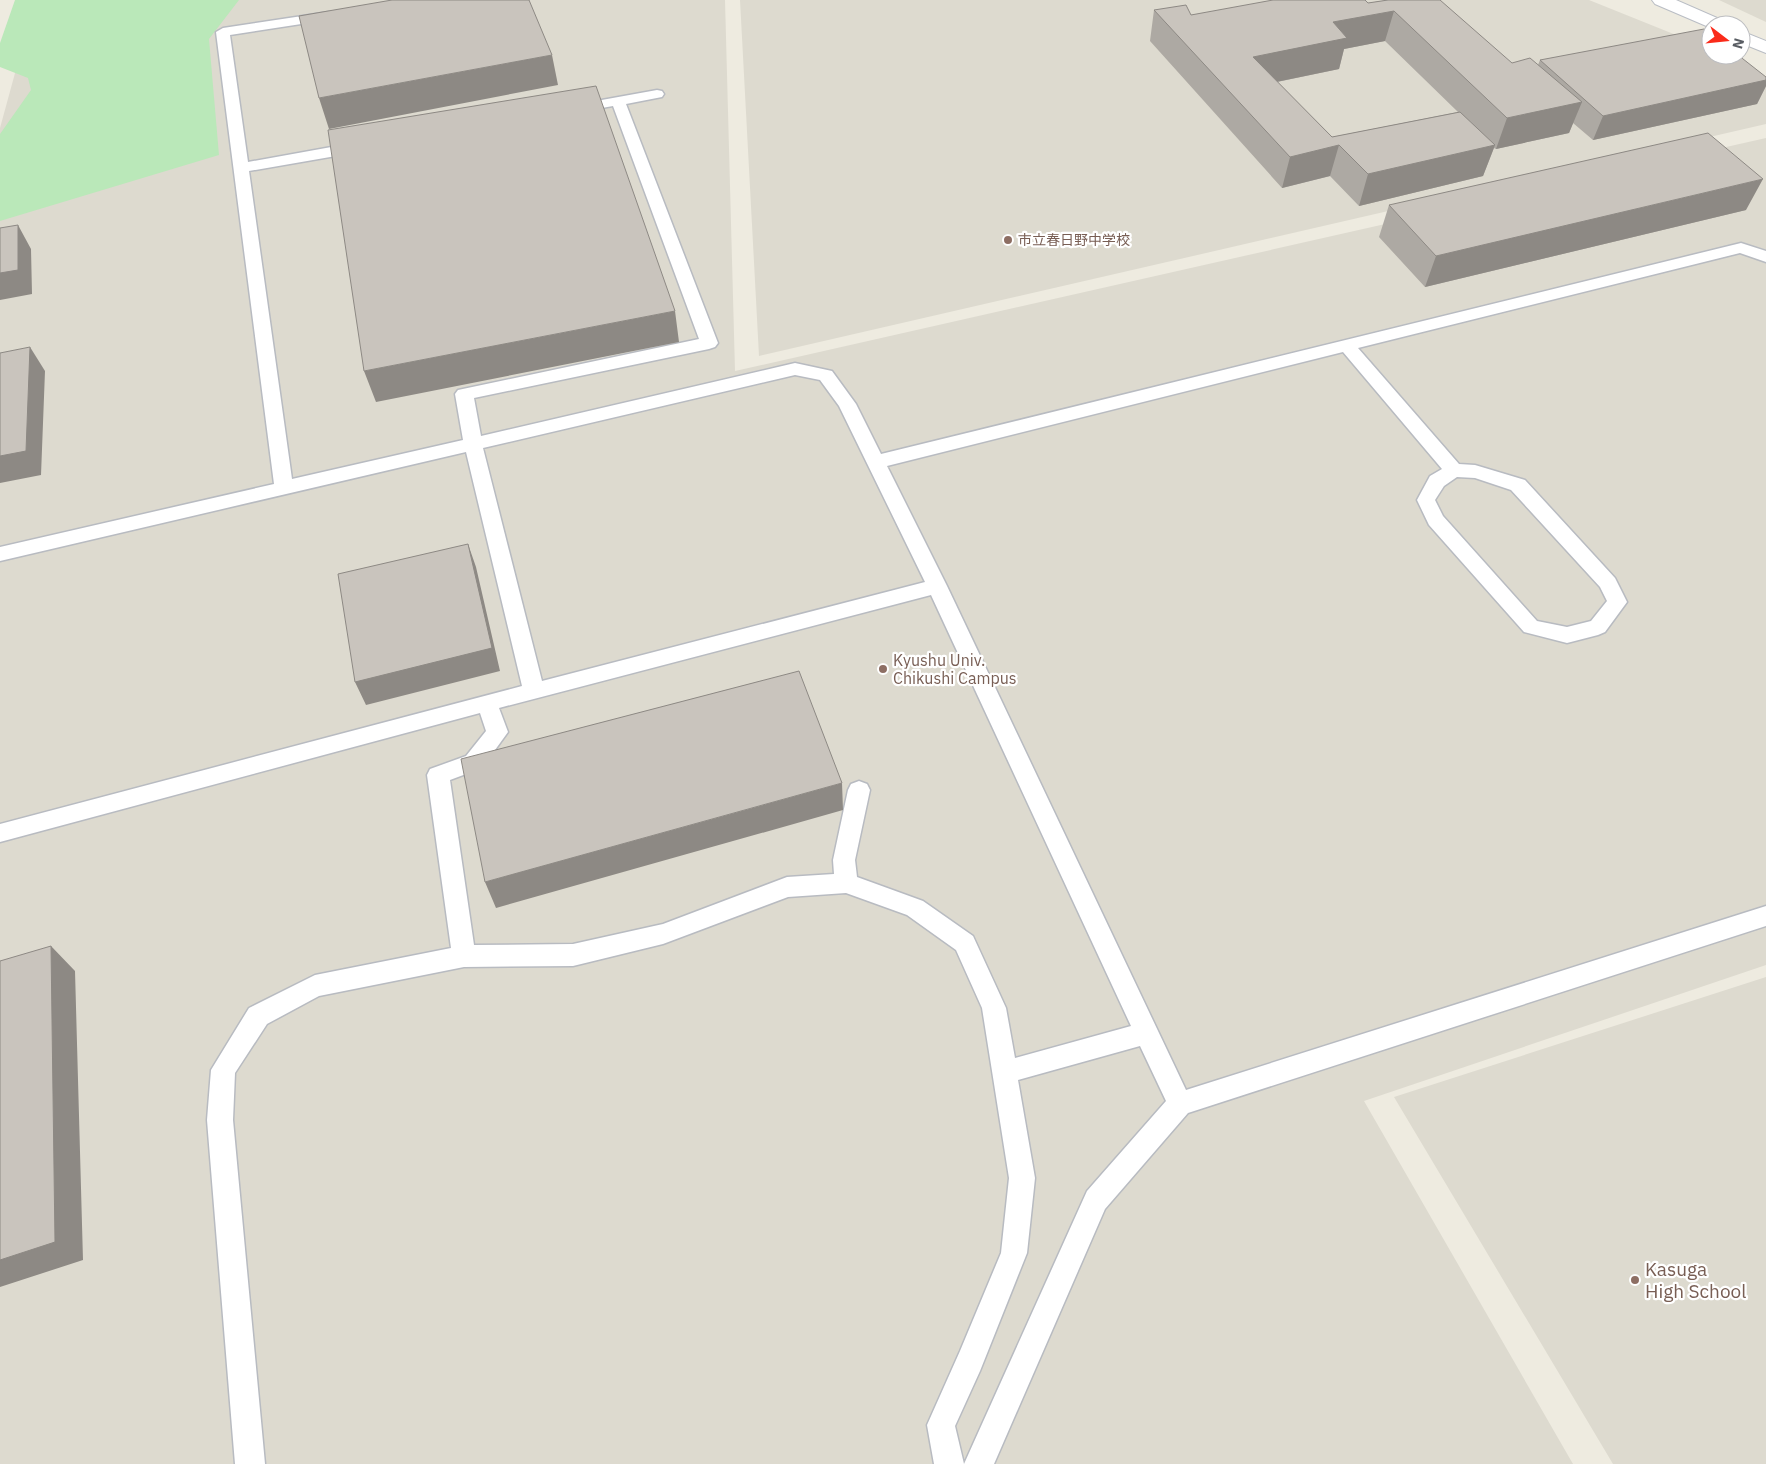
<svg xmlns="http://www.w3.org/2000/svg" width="1766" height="1464" viewBox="0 0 1766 1464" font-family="'IBM Plex Sans','Noto Sans JP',sans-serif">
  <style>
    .education { fill: #dddacf }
    .green { fill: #bae8b9 }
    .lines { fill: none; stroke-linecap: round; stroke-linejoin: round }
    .service-casing { stroke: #b8bbc1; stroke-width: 3 }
    .secondary-casing { stroke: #b9bdc4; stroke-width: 2 }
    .service { fill: #fff; fill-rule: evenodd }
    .secondary { fill: #fff; fill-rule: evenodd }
    .wall { fill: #ada9a3; fill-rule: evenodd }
    .shaded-wall { fill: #8d8984 }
    .building { fill: #c9c4bd; stroke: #8d8984 }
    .education-dot { fill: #8d6e63; stroke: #fff; stroke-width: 2 }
    .labels { text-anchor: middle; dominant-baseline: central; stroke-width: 4.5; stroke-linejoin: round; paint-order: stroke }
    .far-education-label { font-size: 14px; fill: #785e54; stroke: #fff; text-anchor: start }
    .education-label { font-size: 16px; fill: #785e54; stroke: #fff; text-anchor: start }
    .near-education-label { font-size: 19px; fill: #785e54; stroke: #fff; text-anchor: start }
  </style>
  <rect width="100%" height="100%" fill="#eeebe0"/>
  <path class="education" d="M35,0H725L735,371L1766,138V965L1364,1101L1573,1464H0V128Z
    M740,0H1589L1696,43L1711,55L1766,79V124L759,356Z
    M1719,0H1766V22Z
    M1766,977V1464H1613L1394,1097Z"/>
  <path class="green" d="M15,0H239L209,39L219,155L0,221V134L31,90L28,78L0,67V43Z"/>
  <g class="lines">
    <defs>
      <path id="service" d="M329,12L336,16L334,19L230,35L248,162L359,142L364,144L367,147L364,150L359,152L249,171L292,479L463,440L455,394L458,390L699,339L613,106L574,113L569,112L567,109L569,106L574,105L657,90L662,91L664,94L662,97L626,104L718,343L715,347L709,349L474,398L481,436L795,363L832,371L856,404L881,454L1741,243L1766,251V262L1740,253L1358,348L1459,464L1475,465L1525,480L1615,578L1627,602L1605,632L1598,635L1567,643L1524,632L1429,525L1417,500L1430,476L1442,469L1343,352L887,466L947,586L1186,1090L1766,906V926L1188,1113L1105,1209L994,1464H964L1087,1191L1166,1101L1140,1046L1018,1080L1035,1178L1027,1253L980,1371L955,1426L964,1464H934L927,1425L960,1351L1001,1253L1009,1178L982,1008L956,950L907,915L846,893L788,897L663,944L573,966L464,967L319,996L267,1024L235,1073L233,1120L265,1464H235L207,1120L211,1070L249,1008L315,975L451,948L427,775L430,769L466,756L486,731L480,713L0,842V824L522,686L466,452L0,561V547L274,484L216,32L223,28ZM795,375L820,380L839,406L925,582L542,681L483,448ZM1457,477L1475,478L1511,490L1600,587L1607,601L1591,621L1567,627L1537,621L1443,516L1435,500L1444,486ZM931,595L1131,1026L1015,1058L1006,1008L973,936L923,901L857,877L855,860L870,790L867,784L859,781L851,784L848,790L833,860L834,874L787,877L663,924L573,944L474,945L450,780L482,768L508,732L499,708Z"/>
      <path id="secondary" d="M1652,0H1676L1724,21L1727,25H1711V28L1655,4Z
        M1741,31L1766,41V53L1741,43Z"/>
    </defs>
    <use href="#service" class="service-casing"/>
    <use href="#secondary" class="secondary-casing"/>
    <use href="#service" class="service"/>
    <use href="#secondary" class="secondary"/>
  </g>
  <path class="wall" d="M1388,0L1512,63L1538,65L1540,60L1766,77V86L1757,104L1593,140L1573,123L1569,133L1496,149L1494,148L1483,176L1359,206L1330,176L1282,188L1150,41L1154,10L1191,15L1368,3ZM1385,41L1458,112L1332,137L1277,82L1339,69L1344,49Z
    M1389,205L1746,210L1425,287L1379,237Z"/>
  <path class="shaded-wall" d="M1394,11L1385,41L1344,49L1339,69L1247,88L1253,57L1333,22Z
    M552,55L558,85L329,129L319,98Z
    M1766,80V86L1757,104L1593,140L1603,116Z
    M1582,102L1569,133L1496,149L1507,118Z
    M1339,145L1330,176L1282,188L1290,157Z
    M1495,145L1483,176L1359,206L1368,174Z
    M1763,179L1746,210L1425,287L1436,256Z
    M18,225L31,249L32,294L0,300V273Z
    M675,311L679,342L376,402L364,371Z
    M30,347L45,371L41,475L0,483V456Z
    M468,544L476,567L500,671L366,705L355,682Z
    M842,783L843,810L496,908L485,882Z
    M51,946L75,971L83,1260L0,1287V1260Z"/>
  <path class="building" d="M392,0H529L552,55L319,98L299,16Z
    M1273,0H1365L1368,3L1388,0H1440L1512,63L1530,58L1582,102L1507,118L1394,11L1333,22L1347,38L1253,57L1332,137L1460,112L1495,145L1368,174L1339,145L1290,157L1154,10L1186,5L1191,15Z
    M1704,29L1711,34V55H1738L1766,77V80L1603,116L1540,60Z
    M596,86L675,311L364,371L328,130Z
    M1708,133L1763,179L1436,256L1389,205Z
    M18,225V270L0,273V228Z
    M30,347L26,451L0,456V353Z
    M468,544L492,648L355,682L338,574Z
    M799,671L842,783L485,882L461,759Z
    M51,946L55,1242L0,1260V961Z"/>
  <g class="education-dot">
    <circle cx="1008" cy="240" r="5"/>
    <circle cx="883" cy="669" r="5"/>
    <circle cx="1635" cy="1280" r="5"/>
  </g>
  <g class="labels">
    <g class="far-education-label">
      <text x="1018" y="240">市立春日野中学校</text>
    </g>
    <g class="education-label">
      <text x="893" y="660">Kyushu Univ.<tspan x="893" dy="18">Chikushi Campus</tspan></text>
    </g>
    <g class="near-education-label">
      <text x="1645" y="1269">Kasuga<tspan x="1645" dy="22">High School</tspan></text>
    </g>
  </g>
  <g transform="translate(1726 40) rotate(106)"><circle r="24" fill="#ffffff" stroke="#bdbec1"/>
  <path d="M0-4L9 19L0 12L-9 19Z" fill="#fa2b1a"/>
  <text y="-8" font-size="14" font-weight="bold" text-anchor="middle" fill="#595d63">N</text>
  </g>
</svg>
